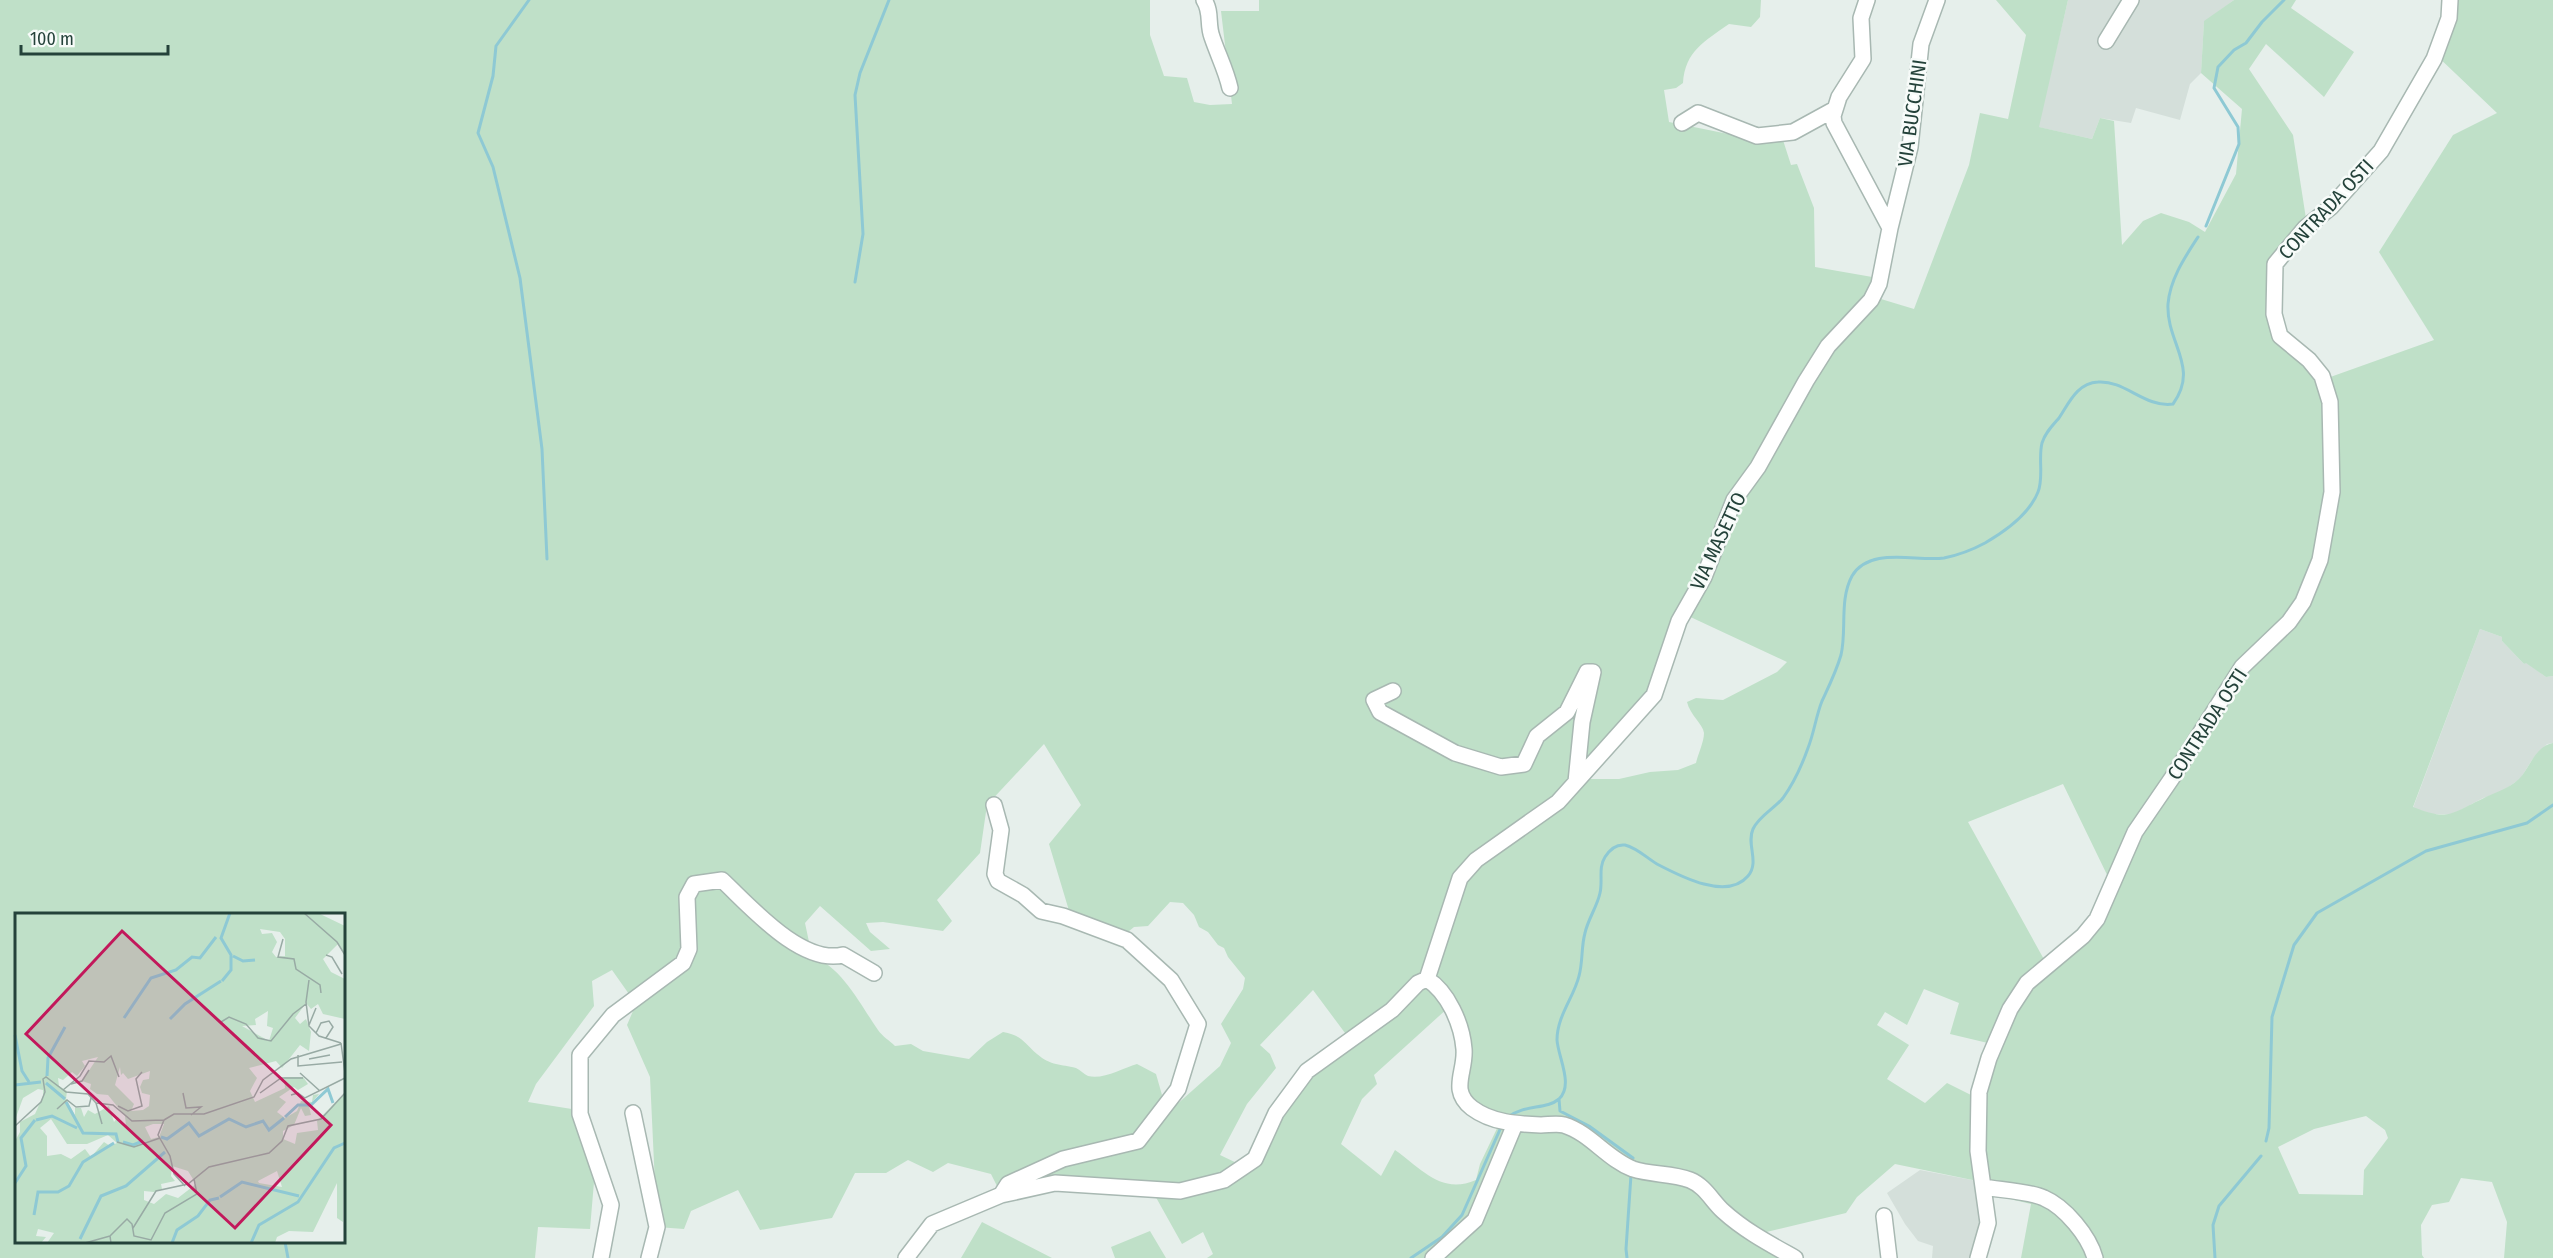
<svg xmlns="http://www.w3.org/2000/svg" width="2553" height="1258" viewBox="0 0 2553 1258" font-family="'Fira Sans Condensed',sans-serif">
  <style>
    .built { fill: #d4dfda }
    .green { fill: #bfe0c8; fill-rule: evenodd }
    .lines { fill: none; stroke-linecap: round; stroke-linejoin: round }
    .stream { stroke: #8ec9d4; stroke-width: 3 }
    .minor-casing { stroke: #a8b8b2; stroke-width: 18 }
    .minor { stroke: #fff; stroke-width: 15 }
    .labels { text-anchor: middle; dominant-baseline: central; stroke-width: 5; stroke-linejoin: round; paint-order: stroke }
    .street-label { font-size: 20px; fill: #24423a; stroke: #f7fbf9 }
    .inset-river { fill: none; stroke: #8ec9d4; stroke-width: 3 }
    .inset-road { fill: none; stroke: #98aaa4; stroke-width: 1.5 }
    .view { fill: #c2185b; fill-opacity: 0.15; stroke: #c2185b; stroke-width: 3 }
    .inset-edge { fill: none; stroke: #24423a; stroke-width: 3 }
  </style>
  <rect width="100%" height="100%" fill="#e6efeb"/>
  <path class="built" d="M2068,0H2234L2204,22L2201,73L2190,84L2180,120L2136,108L2131,123L2100,118L2092,139L2038,127Z
    M2480,629L2502,637V641L2524,664L2526,662L2546,677L2553,676V743L2547,744L2532,760L2520,779L2501,792L2483,798L2453,814H2432L2413,808Z
    M1920,1170L1982,1182L1984,1193L1978,1258H1932L1933,1246L1918,1241L1905,1224L1887,1193Z"/>
  <path class="green" d="M0,0H1150V35L1164,76L1187,78L1194,102L1210,105L1232,104L1221,11H1259V0H1761L1760,17L1751,27L1729,24C1705,41 1685,51 1683,83L1676,88L1664,90L1669,122L1753,139L1782,137L1791,165L1797,164L1814,208L1815,267L1878,278L1871,296L1914,309L1969,165L1980,113L2008,119L2026,35L1996,0H2068L2039,127L2092,139L2100,118L2114,121L2122,245L2143,221L2161,213L2189,222L2205,232L2236,174L2242,109L2201,73L2204,21L2234,0H2296L2291,8L2354,52L2324,97L2266,44L2249,69L2293,135L2307,225L2276,268L2275,331L2322,380L2434,340L2379,252L2453,135L2497,113L2435,54L2449,0H2553V676L2546,677L2526,663L2524,664L2502,641V637L2480,629L2413,807C2449,821 2450,814 2482,799C2495,792 2507,790 2519,779C2530,768 2535,746 2553,743V1258H2504L2507,1222L2492,1182L2461,1178L2449,1202L2432,1205L2421,1225L2422,1255L2424,1258H2021L2031,1204L1984,1193L1982,1182L1895,1164L1857,1197L1846,1213L1754,1235L1797,1258H1207L1213,1254L1203,1232L1182,1244L1153,1192L1075,1183L1001,1194L991,1174L948,1163L933,1172L908,1160L886,1173H855L832,1218L760,1230L738,1190L691,1211L684,1229L657,1227L650,1077L627,1025L636,1004L612,970L592,981L594,1006L536,1084L528,1102L578,1110L594,1182L590,1229L538,1227L535,1258H0ZM1684,614L1787,662L1777,672L1723,700L1696,698L1687,702C1690,715 1703,724 1704,733C1704,742 1698,754 1696,763L1678,770L1650,772L1619,779H1586L1652,694ZM1044,744L1081,805L1049,844L1070,914L1123,936L1134,927L1148,926L1170,902L1183,903L1194,915L1199,927L1208,932L1218,945L1224,948L1228,957L1245,978L1243,989L1221,1024L1231,1043L1220,1066L1157,1122L1154,1112L1162,1095L1156,1074L1137,1064C1123,1068 1103,1080 1088,1076C1084,1074 1080,1070 1076,1068C1061,1064 1051,1066 1037,1054C1023,1042 1023,1036 1003,1032L987,1042L969,1059L923,1051L911,1044L895,1046C890,1041 882,1036 878,1030C860,1004 842,967 812,956L805,923L820,906L871,951L890,949L870,932L866,923L883,922L943,931L952,921L937,900L980,853L987,805ZM2063,784L2111,883L2082,933L2046,963L1968,822ZM16,914H344V1242H16ZM1924,989L1959,1003L1950,1034L1992,1044L1975,1097L1947,1083L1925,1103L1887,1079L1909,1045L1877,1025L1885,1012L1907,1025ZM1313,990L1348,1037L1279,1105L1243,1166L1220,1155L1247,1104L1276,1068L1270,1054L1260,1045ZM1449,1007L1463,1053L1468,1105L1501,1120L1480,1164L1476,1180C1441,1195 1422,1169 1395,1150L1381,1176L1341,1144L1362,1099L1377,1084L1374,1075ZM2366,1116L2385,1130L2388,1138L2364,1170L2363,1195L2299,1194L2278,1147L2314,1129Z
    M982,1222L1052,1258H961Z
    M1150,1231L1166,1258H1115L1111,1247Z"/>
  <g class="lines">
    <path class="stream" d="M529,0L496,46L493,76L478,133L493,167L520,278L542,449L547,559
      M2206,226L2239,144L2238,127L2214,88L2218,67L2234,50L2246,43L2262,22L2284,0
      M855,282L863,234L855,95L860,73L889,0
      M1559,1099L1560,1111L1589,1126L1633,1158
      M1508,1117C1525,1104 1546,1110 1559,1099C1574,1085 1558,1057 1557,1040C1557,1016 1574,997 1579,976C1583,962 1581,947 1585,933C1588,919 1597,907 1600,893C1603,880 1598,868 1605,857C1610,849 1616,844 1625,845C1637,848 1647,858 1657,864C1680,876 1727,901 1748,876C1760,862 1746,844 1753,829C1759,816 1774,809 1783,798C1793,784 1802,765 1808,748C1814,733 1816,716 1822,701C1829,686 1836,672 1841,655C1847,630 1839,600 1852,576C1870,546 1916,562 1944,558C1959,555 1972,550 1985,543C2004,532 2029,515 2038,492C2044,477 2038,459 2042,443C2045,433 2052,426 2059,418C2069,403 2077,383 2098,382C2125,380 2145,408 2173,404C2200,367 2166,343 2168,304C2170,279 2185,257 2198,237
      M2266,1141L2269,1128L2272,1017L2294,945L2317,913L2426,851L2527,823L2553,805
      M285,1242L288,1258
      M1411,1258L1442,1237L1462,1215L1502,1125
      M1627,1258L1626,1249L1631,1175
      M2215,1258L2213,1225L2219,1206L2261,1156"/>
    <defs>
      <path id="minor" d="M1204,0C1212,12 1207,24 1212,37C1218,55 1226,70 1230,88
        M2106,41L2131,0
        M1682,123L1698,113L1757,136L1793,132L1835,109
        M1890,228L1910,147L1921,44L1937,0
        M1393,691L1374,700L1380,712L1455,753L1501,767L1524,764L1537,736L1567,712L1587,672H1593L1582,722L1576,782
        M994,805L1001,830L995,874L998,881L1023,895L1041,911L1063,916L1127,940L1171,980L1198,1024L1178,1089L1138,1141L1063,1159L1008,1184L1001,1195
        M1427,979L1460,878L1476,860L1558,802L1654,695L1679,621L1704,577L1734,500L1758,467L1806,381L1828,346L1871,300L1879,284L1890,228L1834,123L1833,116L1839,97L1863,59L1861,18L1867,0
        M1427,979C1448,992 1462,1024 1464,1049C1466,1072 1449,1090 1472,1108C1492,1123 1517,1124 1541,1125C1548,1125 1557,1123 1564,1125C1590,1133 1607,1159 1633,1169C1651,1175 1672,1173 1690,1180C1705,1186 1712,1201 1723,1211C1745,1231 1770,1244 1795,1258
        M633,1113L657,1227L649,1258
        M1983,1187C2000,1190 2029,1191 2044,1198C2065,1207 2089,1236 2095,1258
        M1884,1216L1889,1258
        M601,1258L611,1205L580,1114V1055L613,1015L683,963L689,949L687,897L694,884L722,880C750,906 801,965 843,955L874,973
        M906,1258L932,1224L1001,1195L1055,1183L1180,1191L1224,1180L1255,1159L1276,1113L1307,1071L1392,1010L1418,983L1427,979
        M1433,1258L1475,1220L1515,1124
        M1978,1258L1988,1223L1978,1151L1979,1092L1989,1058L2010,1009L2027,983L2083,936L2097,919L2135,832L2172,778L2242,667L2289,622L2303,602L2320,560L2332,492L2330,402L2322,376L2309,360L2280,336L2274,314L2275,264L2305,228L2331,207L2381,151L2434,59L2449,18L2450,0"/>
    </defs>
    <use href="#minor" class="minor-casing"/>
    <use href="#minor" class="minor"/>
  </g>
  <g class="labels">
    <g class="street-label">
      <text transform="translate(1912 113) rotate(-82)">VIA BUCCHINI</text>
      <text transform="translate(2326 209) rotate(-47)">CONTRADA OSTI</text>
      <text transform="translate(1718 541) rotate(-65)">VIA MASETTO</text>
      <text transform="translate(2207 724) rotate(-57)">CONTRADA OSTI</text>
    </g>
  </g>
  <g transform="translate(15 913)">
    <rect width="330" height="330" fill="#e6efeb"/>
    <path d="M0,0H303L330,13V43L323,31L308,46L316,59L330,66V106L308,101L303,91L296,96L291,90L280,105L285,111L291,106L296,119L294,138L285,132L267,155L261,148L234,155L242,165L235,178L240,189L270,175L269,164H288L293,171L283,177L279,174L264,184L271,189L262,199L270,205L282,198L286,188L297,189L298,182L304,181L294,193L296,202L290,203L286,195L279,212L268,218V226L280,231L282,220L303,217L302,208L330,180L328,309L322,305V270L298,319L274,318L262,324L260,330H32L39,320L23,316L21,323L31,324L26,330H0V228L5,219V209L20,201L28,183V177L23,176L8,185L0,207ZM245,16L265,19L270,26V43L261,44L257,39L262,29L257,20L247,21ZM253,98L252,113L258,115L254,128L227,113L241,112L240,106ZM83,144L67,168L76,171L75,176L82,181L93,182L110,203L111,213L103,204L99,209L94,193L80,201L73,197L69,204L66,195H60V202L51,186L52,178L44,173L43,165L48,167L57,159L62,163L70,153L67,148ZM105,154L106,162L108,160L113,166L135,158L134,166L128,167L125,174L127,180L135,182L134,193L128,197L116,198L119,191L100,172ZM36,206L52,231H72L93,222L102,230L95,233L89,229L76,244L70,236L56,246L46,241L32,243V223L25,215ZM138,211H149L144,224L136,226L130,214ZM157,253L173,258L181,271L163,285L151,281L139,291L129,287V278L139,279L147,276L146,271L160,268L156,263ZM262,258L267,274L244,270L243,268Z" fill="#bfe0c8" fill-rule="evenodd"/>
    <path class="inset-river" d="M218,43L228,48L240,47M207,68L216,57V42L206,25L215,0M109,105L136,65L161,57L177,44L185,45L201,24M155,106L170,91L206,68M0,122L7,158L14,169M32,163L33,145L50,114M31,170L50,186M0,172L26,169M51,189L68,220L101,221L103,229M270,204L283,192H296L313,176L318,190M21,207L37,203L62,215M146,224L152,226L174,210L184,223L214,206L231,214L248,208L254,217L269,205M108,229L118,232L128,228M0,270L11,253L6,225L20,207M205,284L227,269L284,283M19,302L23,279H43L54,273L68,249L99,230M65,326L86,283L111,273L150,239M157,330L162,317L183,303L195,287L204,285M236,330L244,312L283,289L319,235L330,230"/>
    <path class="inset-road" d="M289,0L322,29L330,42M268,26L263,44L279,46L281,56L305,72L306,80M311,42L317,44L327,61M294,67L291,89L294,113L304,123L326,130M206,109L214,104L231,111L243,125L256,128L278,101L291,91M294,112L301,95M301,120L306,110L314,108L318,114L311,125M326,130L330,160M283,142V153L327,149M294,146L315,142M285,160L305,178M56,171L67,168L74,157M48,177L65,163L74,148L89,149L96,143L104,164M168,180L171,195L186,194L176,202M245,180L266,165H288M276,182L283,180L290,185L330,165M81,190L87,211M103,193L113,198L127,193L121,166L127,159M42,196L52,187L61,194L74,193L76,185M149,207L159,201H189L239,184L248,167L276,146L326,131M149,207L143,222L155,243L159,261L170,273M0,213L26,189L30,179L28,166L31,164L51,179L73,181L81,190L98,192L117,208L149,207M102,229L119,234L145,225M118,315L141,278L173,271L194,254L254,240L267,228L273,213L306,206L330,180M70,330L95,323M96,330L95,323L112,306L117,311L119,323L136,327L150,300L182,281L179,266"/>
    <path class="view" d="M107,18L316,212L220,315L11,121Z"/>
    <rect width="330" height="330" class="inset-edge"/>
  </g>
  <path d="M21 45v9h147v-9" fill="none" stroke="#24423a" stroke-width="3"/>
  <text x="30" y="45" font-size="18" fill="#24423a" stroke="#f7fbf9" stroke-width="4.5" paint-order="stroke">100 m</text>
</svg>
